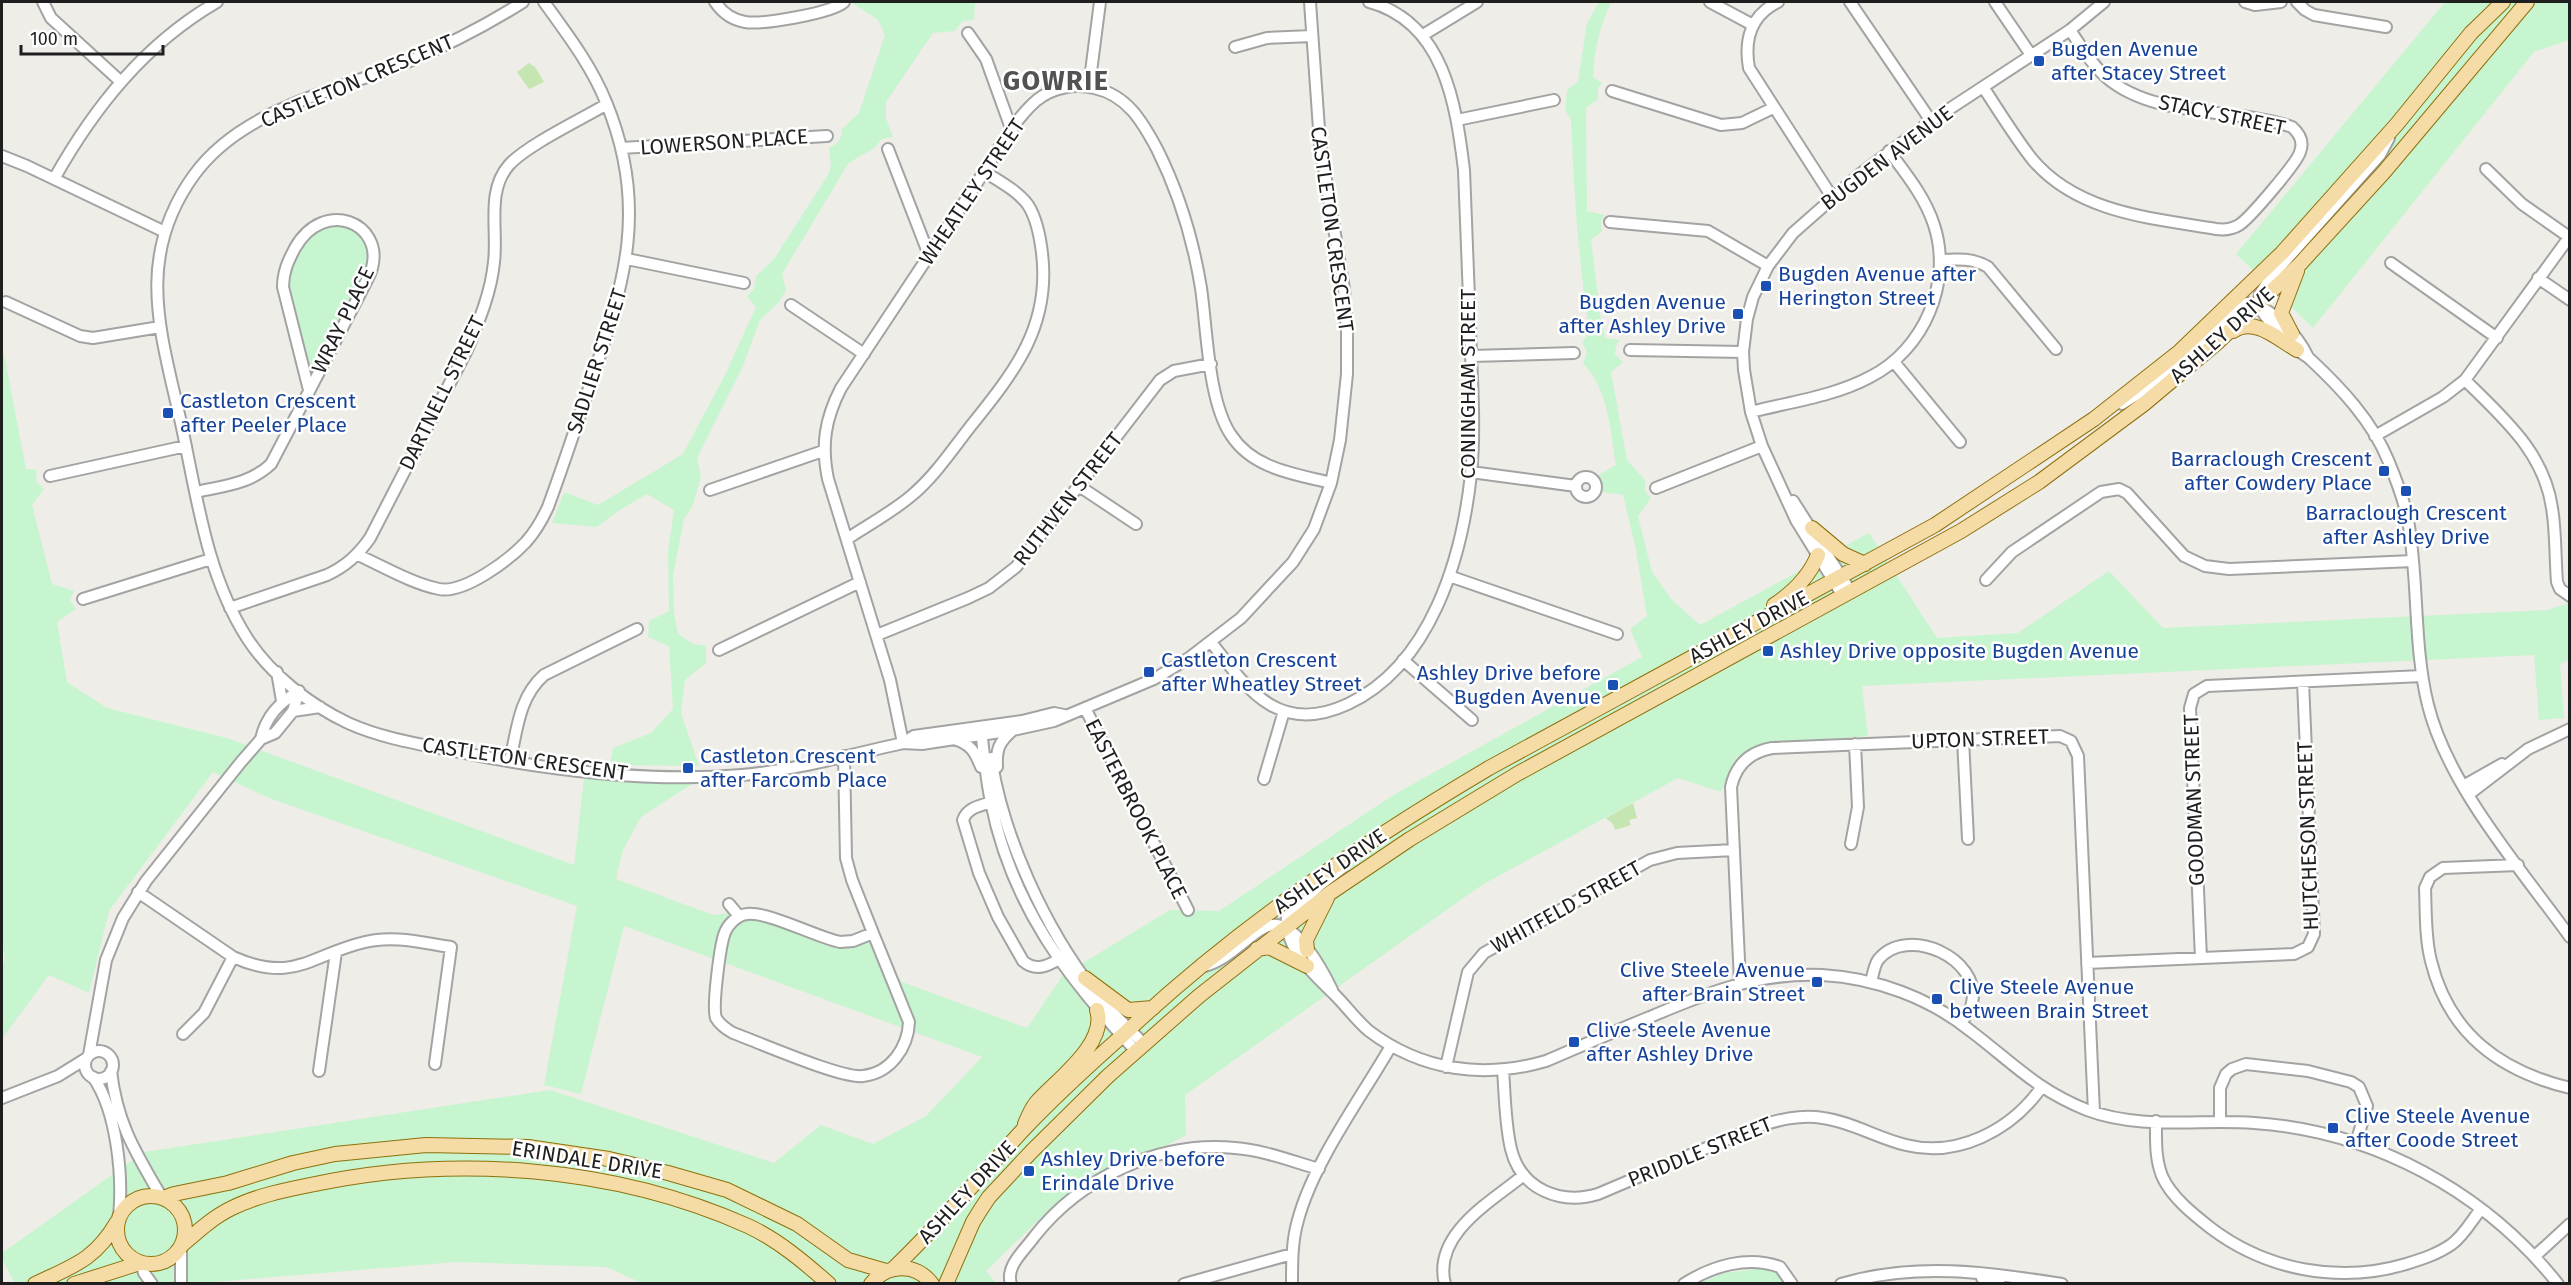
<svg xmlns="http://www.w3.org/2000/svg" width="2571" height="1285" viewBox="0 0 2571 1285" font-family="'Fira Sans',sans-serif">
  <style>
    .grass { fill: #c5e5b1 }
    .park { fill: #c7f5d0 }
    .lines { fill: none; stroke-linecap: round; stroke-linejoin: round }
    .minor-casing { stroke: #a3a3a3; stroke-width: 14 }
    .major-casing { stroke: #8f710c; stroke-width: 16 }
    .minor { stroke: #fff; stroke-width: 10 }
    .major { stroke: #f5dba6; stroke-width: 14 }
    .transit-dot { fill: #1a4fb4; stroke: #fff; stroke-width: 2 }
    .labels { text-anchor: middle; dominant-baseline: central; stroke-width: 5; stroke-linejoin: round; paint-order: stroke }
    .transit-label { font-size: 21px; fill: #164399; stroke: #fff; text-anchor: start }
    .street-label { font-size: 21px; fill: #1f1f1f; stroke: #fff }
    .district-label { font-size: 27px; font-weight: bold; letter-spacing: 1.5px; fill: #525252; stroke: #fff }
  </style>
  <rect width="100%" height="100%" fill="#efede7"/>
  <path class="grass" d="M529,63L535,67L544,82L529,89L517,72Z
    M1633,803L1637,818L1629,820L1631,825L1615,830L1613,824L1606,818Z"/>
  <path class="park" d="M851,2H975L974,20L962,21L955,31L933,33L886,102V118L893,137L882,139C871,154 862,153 848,164L782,274L786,290L779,302L760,320L743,366L697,458L701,477L692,507L684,519L673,575L674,614L678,634L693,644L706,646V663L685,680L681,713L699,766L610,765L613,748L651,733L673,709L669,646L648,637L649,621L669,611L668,551L674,510L647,494L621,509L597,527L552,523L564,492L598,505L683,454L724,377L756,307L747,296L754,289L756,276L774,259L828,175L831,166L829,148L837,143L842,135L841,130L859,113L885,35L878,20Z
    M1599,2H1611C1600,26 1594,49 1593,77L1602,83L1598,89V99L1586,108L1587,211L1605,215L1601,220L1602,232L1591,239L1601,321L1605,338L1620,340L1616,346L1615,355L1623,362L1611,372L1627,460L1645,480V491L1651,498L1638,516L1652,572L1672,600L1700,625L1869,533L1937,638L2018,633L2109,571L2163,628L2547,610L2569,603V660L2560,664L2564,718L2539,720L2534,655L1862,686L1868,736L1759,744L1736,758L1721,792L1678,778L1482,885L1185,1095L1186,1135L1050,1209L986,1271L996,1283L644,1284L606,1267L457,1262L201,1283H15L2,1259V1253L144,1152L550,1090L774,1163L821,1125L873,1144L926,1116L982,1057L624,926L581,1094L544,1085L577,906L269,798L213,772L109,911L89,993L49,975L2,1039V965L5,959L2,941V343L26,469L37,470L36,481L44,489L32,505L52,584L74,591L70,600L76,609L57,622L67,682L107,708L227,738L574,865L584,779L692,784L641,817L623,850L616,879L713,915L737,912L843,946L872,941L902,982L1027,1028L1063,975L1170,910L1219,911L1395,794L1642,657L1630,629L1647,616L1635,545L1623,495L1602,492L1597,476L1616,465C1610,430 1609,390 1583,363L1587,352L1582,342L1590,333C1578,262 1574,192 1571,120L1565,110L1567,90L1578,82L1587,23Z
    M2445,2H2569V40L2534,52L2313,328L2236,254Z
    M323,224C358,226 375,236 365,274L317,366L310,368L302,361L286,276L304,238Z
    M1759,1269L1777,1272L1784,1283H1700L1724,1273Z"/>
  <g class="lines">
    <defs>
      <path id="minor" d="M43,2L51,18L120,81
        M523,2C485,26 446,46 405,63C333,92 242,109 194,175C134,258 161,333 181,423C197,496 206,574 247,638C270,674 310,705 348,723C381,738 418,744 454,751C547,770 647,783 742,775C796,770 849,755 903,743L914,736L1022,721L1054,713L1064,715
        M715,2C722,12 732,20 745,22C762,25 832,13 844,2
        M1710,2L1753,25
        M1778,2C1751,15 1744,40 1749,68L1832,197
        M1850,2L1931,121
        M1995,2L2031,55
        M2245,2L2255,5L2281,2
        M2297,2L2305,10L2314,15L2386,27
        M968,33L986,59L1012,131
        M1423,35L1477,2
        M1235,47L1267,38L1312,36
        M1089,87L1100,2
        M1983,87C1999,111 2014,136 2032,159C2077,213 2151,218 2216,229C2224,230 2231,230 2239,225C2249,219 2297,163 2300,152C2304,142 2300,134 2292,127C2235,107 2154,119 2106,77C2091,64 2081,46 2070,30
        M1612,91L1721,125L1742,123L1773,108
        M1457,120L1554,100
        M2389,138L2380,155L2271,277L2260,294L2258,305C2268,321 2281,337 2296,349C2300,353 2306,355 2311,360C2341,388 2372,421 2388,460C2396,479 2404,500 2408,520C2419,582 2413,644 2428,705C2448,786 2521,869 2570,937
        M621,148L827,136
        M888,149L929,255
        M2,156L27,166L165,232
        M2486,169L2522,204L2569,237
        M54,179C95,106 145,44 217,2
        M1610,222L1708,231L1768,266
        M627,259L744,283
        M1940,260C1958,259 1973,258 1988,267L2056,349
        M2391,263L2497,338
        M2538,278L2570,300
        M6,302L80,336L93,338L160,327
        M791,305L864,354
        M1630,350L1743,352
        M1471,356L1574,353
        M1894,362L1960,442
        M2465,380C2503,418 2544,452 2552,508C2556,532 2555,557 2557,582L2560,589L2570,596
        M2122,404L2138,394L2247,303C2272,307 2297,334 2308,357
        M1751,412C1790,402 1835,396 1870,377C1924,350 1953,282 1934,225C1925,197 1906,174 1889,151
        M2375,436L2443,397L2465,380L2570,236
        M1471,472L1576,486
        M50,476L186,446
        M1576 487a10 10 0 1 1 20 0a10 10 0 1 1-20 0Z
        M1079,486L1136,524
        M1656,488L1762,446
        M710,490L823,451
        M196,492C223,486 250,484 271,464L362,290C365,283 370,276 372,268C384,223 324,197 295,248C288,261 283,272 283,287L309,390
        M1793,501L1851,592
        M847,539C868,525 892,512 911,496C934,477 952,450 970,427C1014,372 1051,327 1042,253C1040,236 1037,219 1028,205C1018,191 999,181 985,172
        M358,555C382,566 413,584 439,589C464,594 509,560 526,542C535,532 542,520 548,507C563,466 577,424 591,382C625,282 649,206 606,102C591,65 567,34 544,2
        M1449,576L1617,634
        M1986,580L2012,552L2101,492L2119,489L2127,493L2184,556L2205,566L2229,569L2413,561
        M1843,596L1796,520L1762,446L1751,412L1744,370L1743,352L1747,319L1753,297L1768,266L1793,233L1860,174L1931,121L2070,30L2104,2
        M83,599L211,559
        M230,608L327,575C346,566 358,555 370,538L467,350C479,321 491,293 494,262C498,230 486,191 509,165C527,145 582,119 607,104
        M877,635L968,598L989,588L1016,567L1160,380L1174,371L1211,364
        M1211,642C1248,690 1279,736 1348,704C1431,665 1462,558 1471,474C1476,424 1471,374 1470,324C1468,273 1466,221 1464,170C1456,104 1444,22 1369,2
        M719,650L860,582
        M1403,660L1472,720
        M277,672L282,701
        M1085,708L1188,910
        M293,711L320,707
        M981,730C984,754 986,779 991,802C1011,904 1067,978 1136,1051
        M261,739C266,716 279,703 299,691
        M954,739C971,744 975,752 981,767
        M1963,739L1968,839
        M903,743L890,680L828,479C821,445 825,419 841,388C885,322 929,256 973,189C991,162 1012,121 1037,100C1052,88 1075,83 1094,88C1127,95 1142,121 1157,149C1179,193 1193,239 1201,288C1207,329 1208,401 1231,435C1253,469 1295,474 1331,483
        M903,743L922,744L1013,730L1054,721L1154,679L1189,658L1241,618L1293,562L1314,529L1331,483L1340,440L1347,374V332L1344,289L1320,143L1310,2
        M844,756L846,858L852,880L873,933L853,941L840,942C816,937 767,911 747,914C737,915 727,925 724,935C720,948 712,1006 716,1018C720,1025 726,1029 733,1033C758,1042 842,1079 863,1076C891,1073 908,1047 909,1022L873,933
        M991,758C1003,837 1045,928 1094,991C1109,1010 1127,1027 1144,1044
        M510,761C517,730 519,697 544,675L637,629
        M997,767C996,749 999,742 1013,730
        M1264,779L1284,711
        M2463,786L2502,764
        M2468,795L2528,749L2570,729
        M996,801C984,805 968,806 963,820L979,873L998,917L1023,961C1037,973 1049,965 1063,957
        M1851,844L1858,807L1855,744
        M2518,865L2443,868L2430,877L2425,888C2426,912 2425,938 2431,961C2449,1034 2500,1071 2570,1088
        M1342,868L1320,885L1287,916C1284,949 1313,973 1335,995C1347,1007 1356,1020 1369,1031C1422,1071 1484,1079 1546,1061C1581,1046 1615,1031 1650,1017C1706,993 1760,972 1822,975C1876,978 1930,998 1972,1032C2014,1064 2037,1090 2087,1110C2140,1130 2200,1119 2254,1123C2373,1131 2484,1191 2558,1284
        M138,892L233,957C294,984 310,955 365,942C393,935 423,943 451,947L435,1064
        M729,904L739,916
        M2201,958L2190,708L2194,694L2207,686L2422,676
        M2087,963L2294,954L2308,947L2314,934L2303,682
        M1201,967C1219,963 1230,953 1244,942C1252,936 1261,927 1272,925C1296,921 1323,971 1332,990
        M1740,982L1731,787C1736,764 1750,752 1772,748L2060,736L2071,741L2078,756L2094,1112
        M1871,982C1873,975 1874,966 1878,960C1906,924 1982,958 1972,1003C1971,1010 1965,1017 1961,1023
        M183,1034L204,1013L233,957
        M85 1065a14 14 0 1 1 28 0a14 14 0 1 1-28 0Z
        M89,1055L106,960L123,918L146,881L241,762L261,739L275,733L293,711L299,691
        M1446,1067L1468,972L1484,953L1650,860L1677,853L1734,850
        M1503,1070C1505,1096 1505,1124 1511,1149C1521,1190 1561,1205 1598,1194L1756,1127C1778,1120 1800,1114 1823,1118C1852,1122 1877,1138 1906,1145C1958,1158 2011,1130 2041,1088
        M111,1071C117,1124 136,1153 162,1198
        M319,1071L336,952
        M93,1077C117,1111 123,1176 119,1217
        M2,1098L58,1076L87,1058
        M2156,1121C2156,1140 2155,1158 2162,1176C2171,1197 2194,1215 2212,1229C2267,1270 2339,1284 2406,1264C2422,1259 2438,1254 2452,1244C2464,1235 2472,1220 2481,1209
        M2220,1121V1088L2226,1074L2232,1069L2246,1064L2308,1071L2351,1082L2359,1087L2367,1106L2356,1143
        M181,1247V1284
        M2535,1256L2570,1224
        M141,1263L144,1273L152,1284
        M1982,1278L2000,1284
        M1011,1284C1005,1266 1025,1250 1034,1237C1081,1177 1159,1141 1235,1148C1263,1150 1291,1161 1319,1169
        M1184,1284L1292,1254
        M1292,1284C1292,1262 1292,1240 1298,1220C1313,1163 1361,1098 1391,1046
        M1445,1284C1432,1234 1492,1201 1524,1175
        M1684,1284C1712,1266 1748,1255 1780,1267L1792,1284
        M1841,1284C1915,1262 1987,1272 2062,1284"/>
      <path id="major" d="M2233,331C2254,316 2278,339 2297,350
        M2292,334L2281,313L2297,271
        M1812,528L1843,554L1865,564
        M1774,605C1794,592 1809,577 1818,555
        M1257,949L1269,947L1307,966
        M1307,950L1306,940L1327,898
        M1085,978L1128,1010L1153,1008
        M1025,1124C1028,1117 1031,1109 1036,1103C1055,1081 1108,1044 1097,1010
        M117 1230a34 34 0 1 1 68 0a34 34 0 1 1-68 0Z
        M163,1198L174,1194L228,1183L293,1163L335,1154L426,1145L528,1147L609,1159L668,1173L727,1190L797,1224L848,1260L886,1271
        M181,1246C197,1232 213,1217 232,1208C256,1196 285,1190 310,1185C452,1154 614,1166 748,1226C778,1240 804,1262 829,1284
        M894,1268C939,1225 979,1178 1021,1132C1053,1098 1088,1066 1123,1035C1233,931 1359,845 1489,768L1935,525L2094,419L2179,352L2282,253L2397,124L2471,33L2503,2
        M35,1284C73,1266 95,1260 117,1222
        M74,1284L140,1263
        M871,1284C886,1264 916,1262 932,1284
        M946,1284L973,1222L981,1209L989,1197L1032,1151L1108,1076L1199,996L1330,893L1410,839L1517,774L1961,531L2039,482L2144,404L2219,341L2300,264L2384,172L2527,2"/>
    </defs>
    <use href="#minor" class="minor-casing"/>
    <use href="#major" class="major-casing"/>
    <use href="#minor" class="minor"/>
    <use href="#major" class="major"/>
  </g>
  <g class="transit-dot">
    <rect x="2033" y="55" width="12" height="12" rx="3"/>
    <rect x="1760" y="280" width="12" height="12" rx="3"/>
    <rect x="1732" y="308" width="12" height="12" rx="3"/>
    <rect x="162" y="407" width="12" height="12" rx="3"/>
    <rect x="2378" y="465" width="12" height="12" rx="3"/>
    <rect x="2400" y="485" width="12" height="12" rx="3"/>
    <rect x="1762" y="645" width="12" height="12" rx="3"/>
    <rect x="1143" y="666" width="12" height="12" rx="3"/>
    <rect x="1607" y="679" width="12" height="12" rx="3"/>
    <rect x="682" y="762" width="12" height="12" rx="3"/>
    <rect x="1811" y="976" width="12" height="12" rx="3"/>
    <rect x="1931" y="993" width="12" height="12" rx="3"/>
    <rect x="1568" y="1036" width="12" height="12" rx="3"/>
    <rect x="2327" y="1122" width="12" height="12" rx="3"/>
    <rect x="1023" y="1165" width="12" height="12" rx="3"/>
  </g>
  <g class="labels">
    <g class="transit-label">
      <text x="2051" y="49">Bugden Avenue<tspan x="2051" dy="24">after Stacey Street</tspan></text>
      <text x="1778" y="274">Bugden Avenue after<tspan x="1778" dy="24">Herington Street</tspan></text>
      <text x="1726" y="302" text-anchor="end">Bugden Avenue<tspan x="1726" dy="24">after Ashley Drive</tspan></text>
      <text x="180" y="401">Castleton Crescent<tspan x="180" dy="24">after Peeler Place</tspan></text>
      <text x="2372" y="459" text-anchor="end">Barraclough Crescent<tspan x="2372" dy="24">after Cowdery Place</tspan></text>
      <text x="2406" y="513" text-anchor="middle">Barraclough Crescent<tspan x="2406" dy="24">after Ashley Drive</tspan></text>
      <text x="1780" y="651">Ashley Drive opposite Bugden Avenue</text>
      <text x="1161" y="660">Castleton Crescent<tspan x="1161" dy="24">after Wheatley Street</tspan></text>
      <text x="1601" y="673" text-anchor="end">Ashley Drive before<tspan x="1601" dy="24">Bugden Avenue</tspan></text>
      <text x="700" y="756">Castleton Crescent<tspan x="700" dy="24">after Farcomb Place</tspan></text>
      <text x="1805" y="970" text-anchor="end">Clive Steele Avenue<tspan x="1805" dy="24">after Brain Street</tspan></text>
      <text x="1949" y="987">Clive Steele Avenue<tspan x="1949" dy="24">between Brain Street</tspan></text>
      <text x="1586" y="1030">Clive Steele Avenue<tspan x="1586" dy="24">after Ashley Drive</tspan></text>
      <text x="2345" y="1116">Clive Steele Avenue<tspan x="2345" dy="24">after Coode Street</tspan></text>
      <text x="1041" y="1159">Ashley Drive before<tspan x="1041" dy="24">Erindale Drive</tspan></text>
    </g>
    <g class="street-label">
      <text transform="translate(357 81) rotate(-23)">CASTLETON CRESCENT</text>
      <text transform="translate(2222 115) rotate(12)">STACY STREET</text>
      <text transform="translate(724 142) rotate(-4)">LOWERSON PLACE</text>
      <text transform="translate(1887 158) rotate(-37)">BUGDEN AVENUE</text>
      <text transform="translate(972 192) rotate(-56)">WHEATLEY STREET</text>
      <text transform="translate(1332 229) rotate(82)">CASTLETON CRESCENT</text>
      <text transform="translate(343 320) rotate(-64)">WRAY PLACE</text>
      <text transform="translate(2222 335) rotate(-42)">ASHLEY DRIVE</text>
      <text transform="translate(597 361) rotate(-72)">SADLIER STREET</text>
      <text transform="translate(1468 384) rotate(-90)">CONINGHAM STREET</text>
      <text transform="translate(442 393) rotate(-64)">DARTNELL STREET</text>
      <text transform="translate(1068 499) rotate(-52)">RUTHVEN STREET</text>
      <text transform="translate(1749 627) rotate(-28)">ASHLEY DRIVE</text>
      <text transform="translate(1980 739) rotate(-2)">UPTON STREET</text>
      <text transform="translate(525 759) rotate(8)">CASTLETON CRESCENT</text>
      <text transform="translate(2194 800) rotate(-92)">GOODMAN STREET</text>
      <text transform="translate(1136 809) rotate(63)">EASTERBROOK PLACE</text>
      <text transform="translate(2308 836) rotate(-92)">HUTCHESON STREET</text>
      <text transform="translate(1330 871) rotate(-35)">ASHLEY DRIVE</text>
      <text transform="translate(1566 907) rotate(-29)">WHITFELD STREET</text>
      <text transform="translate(1700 1152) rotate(-22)">PRIDDLE STREET</text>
      <text transform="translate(587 1160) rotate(9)">ERINDALE DRIVE</text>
      <text transform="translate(967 1192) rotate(-47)">ASHLEY DRIVE</text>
    </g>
    <g class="district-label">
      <text x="1056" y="81">GOWRIE</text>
    </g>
  </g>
  <rect width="2571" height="1285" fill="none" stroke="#1f1f1f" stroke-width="6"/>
  <path d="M21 45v9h142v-9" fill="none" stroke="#1f1f1f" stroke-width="3"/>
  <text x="30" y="45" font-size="18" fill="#1f1f1f" stroke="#ffffff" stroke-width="4.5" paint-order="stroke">100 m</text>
</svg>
